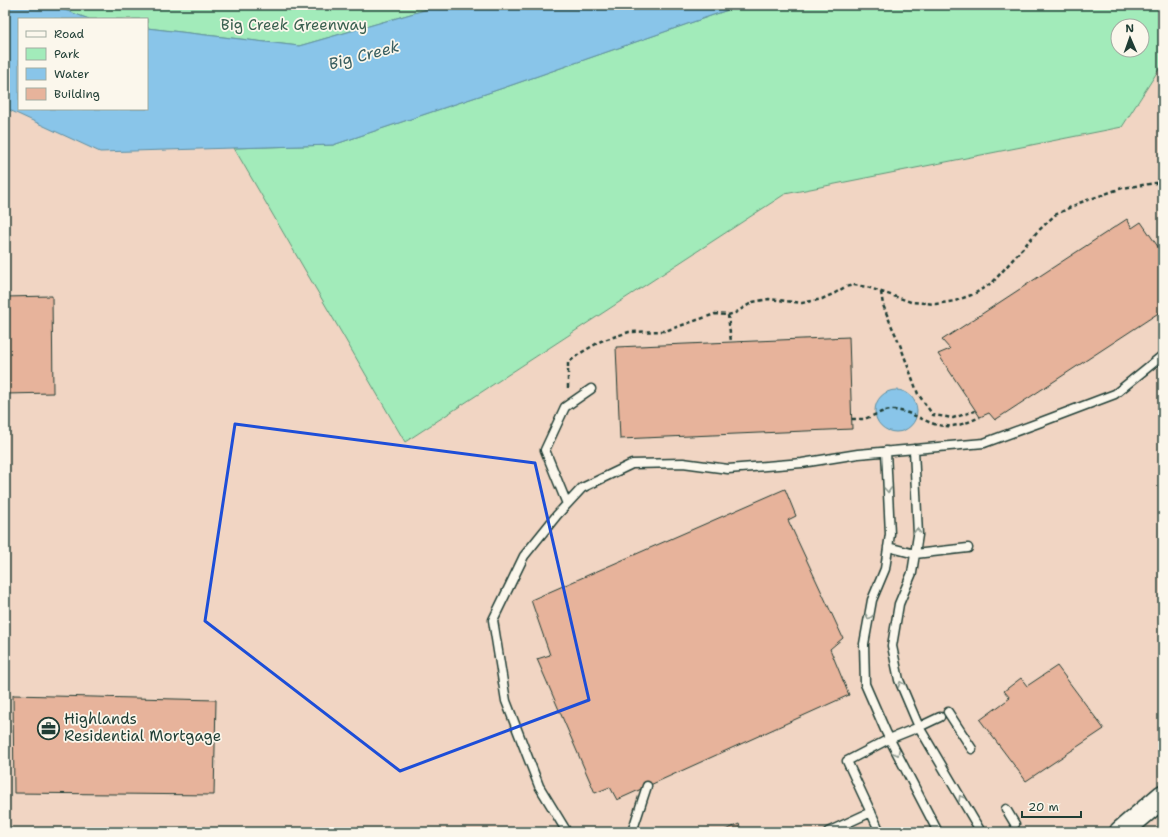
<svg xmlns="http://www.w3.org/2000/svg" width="1168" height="837" viewBox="0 0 1168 837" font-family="'Shantell Sans',sans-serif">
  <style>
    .built { fill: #f1d5c3 }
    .green { fill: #a2ebba; stroke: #609477; fill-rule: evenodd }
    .water { fill: #89c5e9; stroke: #5f8fa1 }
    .building { fill: #e7b39b; stroke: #1f3d34 }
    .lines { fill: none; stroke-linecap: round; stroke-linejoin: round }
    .lane-casing { stroke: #1f3d34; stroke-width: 11 }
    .secondary-casing { stroke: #1f3d34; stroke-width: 25 }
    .path { stroke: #1f3d34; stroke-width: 2.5; stroke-dasharray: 4 3; stroke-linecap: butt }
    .lane { stroke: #fbf7ec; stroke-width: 8 }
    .secondary { stroke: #fbf7ec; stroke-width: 22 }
    .oneway { stroke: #8d9a90 }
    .marked { fill: none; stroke: #1d4ed8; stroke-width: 3; stroke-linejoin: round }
    .labels { text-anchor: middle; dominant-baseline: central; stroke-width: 3.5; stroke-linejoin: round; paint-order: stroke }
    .park-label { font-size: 15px; fill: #39604f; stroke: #fbf7ec }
    .poi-label { font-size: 15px; fill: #1f3d34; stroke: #fbf7ec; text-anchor: start }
    .water-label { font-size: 16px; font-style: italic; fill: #3a5f61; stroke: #fbf7ec }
  </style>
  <rect width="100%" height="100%" fill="#f5e3d4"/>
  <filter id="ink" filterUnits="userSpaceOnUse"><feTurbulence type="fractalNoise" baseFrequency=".025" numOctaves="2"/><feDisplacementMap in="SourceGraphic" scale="8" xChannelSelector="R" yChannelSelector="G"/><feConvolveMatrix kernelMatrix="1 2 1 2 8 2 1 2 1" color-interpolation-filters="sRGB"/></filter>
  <g filter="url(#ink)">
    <path class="built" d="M1163,63V832H5V106L228,137L405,442L785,194L1122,127Z"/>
    <path class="green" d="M51,5H442L299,46L147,28V19H89Z
      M742,5H1163V63L1122,127L785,194L405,442L234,148L333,145L506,87ZM1118,26H1142V50H1118Z"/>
    <path class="water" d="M5,5H51L89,19H19V109H147V28L299,46L442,5H742L506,87L333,145L100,152L5,108Z
      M875 411a21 21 0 1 1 42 0a21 21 0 1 1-42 0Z"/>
    <path class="building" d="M1127,219L1132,228L1141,222L1163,254V310L995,420L989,413L980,417L938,354L950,349L942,340Z
      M52,296L53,393L5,394V297Z
      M849,337L852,429L620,439L616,347Z
      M785,489L796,516L788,520L843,638L830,649L849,695L617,800L610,787L595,793L537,659L550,655L531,600Z
      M1057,666L1104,729L1026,781L980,720L1010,698L1004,691L1021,678L1027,686Z
      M13,695L216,700L214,795L14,793Z
      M739,824L742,832H721Z"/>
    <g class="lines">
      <defs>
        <path id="lane" d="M914,449L918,535L912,573L899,604L892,646L899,680L919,727L981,832
          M886,451L890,534L885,569L872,600L864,644L865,684L886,732L938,832
          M567,504L545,450L565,407L591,389
          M888,547L915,554L968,548
          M948,712L972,749
          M1006,809L1015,824
          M567,832L539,786L506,701L493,620L524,556L557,515L582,488L632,464L683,463L728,469L802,463L858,454L984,443L1041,422L1115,394L1163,355
          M632,832L647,786
          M828,832L871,812
          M880,832L847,761L889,739L919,727L940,717"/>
        <path id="secondary" d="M1121,832L1163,796"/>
      </defs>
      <use href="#lane" class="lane-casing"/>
      <use href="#secondary" class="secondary-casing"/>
      <path class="path" d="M881,292L883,305L892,327L899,342L918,394L933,415L953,418L975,411
        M728,315L731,342
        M568,388V363L579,354L601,341L629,332L665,331L715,314L728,315L735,313L753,302L769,299L802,303L822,299L835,293L845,287L854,285L867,287L911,302L936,304L955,301L974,294L993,282L1037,232L1055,215L1079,203L1122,188L1163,182
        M852,419C856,419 861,419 864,419C874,416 882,410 894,410C905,411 914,415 924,420C946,430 958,427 980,417"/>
      <use href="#lane" class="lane"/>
      <use href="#secondary" class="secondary"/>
    </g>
    <defs><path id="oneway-chevron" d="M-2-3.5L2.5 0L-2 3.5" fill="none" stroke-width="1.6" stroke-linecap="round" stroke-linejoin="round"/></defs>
    <g class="oneway">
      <use href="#oneway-chevron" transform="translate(888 490) rotate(87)"/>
      <use href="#oneway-chevron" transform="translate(917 531) rotate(-91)"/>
      <use href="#oneway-chevron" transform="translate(869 617) rotate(100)"/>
      <use href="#oneway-chevron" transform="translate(901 684) rotate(-110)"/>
      <use href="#oneway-chevron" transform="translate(897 753) rotate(62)"/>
      <use href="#oneway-chevron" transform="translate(961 798) rotate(-121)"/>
    </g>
  </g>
  <path class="marked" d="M235,424L535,463L589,700L400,771L205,621Z"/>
  <defs>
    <symbol id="office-ring" viewBox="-11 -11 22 22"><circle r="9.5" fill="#fbf7ec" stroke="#1f3d34" stroke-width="1.5"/><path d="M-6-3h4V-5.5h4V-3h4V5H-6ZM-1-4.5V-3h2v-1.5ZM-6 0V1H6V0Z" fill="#1f3d34"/></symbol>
  </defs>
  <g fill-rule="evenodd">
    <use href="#office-ring" x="36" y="716" width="25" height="25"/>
  </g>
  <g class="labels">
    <g class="park-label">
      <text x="294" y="25">Big Creek Greenway</text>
    </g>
    <g class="poi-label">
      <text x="64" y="719">Highlands<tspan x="64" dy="17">Residential Mortgage</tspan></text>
    </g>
    <g class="water-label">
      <text transform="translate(364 55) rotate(-15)">Big Creek</text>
    </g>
  </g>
  <rect width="1168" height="837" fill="none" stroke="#fbf7ec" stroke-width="20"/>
  <rect x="10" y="10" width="1148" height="817" fill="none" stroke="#1f3d34" stroke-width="1.5" filter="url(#ink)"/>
  <rect x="18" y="18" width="130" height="92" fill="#fbf7ec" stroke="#a3ada2"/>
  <rect x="26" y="31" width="20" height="6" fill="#fbf7ec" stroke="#a3ada2"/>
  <text x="54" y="38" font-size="12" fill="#1f3d34">Road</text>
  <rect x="26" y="48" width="20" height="12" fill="#a2ebba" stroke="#a3ada2"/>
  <text x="54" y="58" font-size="12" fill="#1f3d34">Park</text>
  <rect x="26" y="68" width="20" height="12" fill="#89c5e9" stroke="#a3ada2"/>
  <text x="54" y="78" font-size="12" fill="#1f3d34">Water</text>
  <rect x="26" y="88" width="20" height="12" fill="#e7b39b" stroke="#a3ada2"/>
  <text x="54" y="98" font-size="12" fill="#1f3d34">Building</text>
  <g transform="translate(1130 38) rotate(358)"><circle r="19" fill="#fbf7ec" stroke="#a3ada2"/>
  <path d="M0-3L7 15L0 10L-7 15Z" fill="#1f3d34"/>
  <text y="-6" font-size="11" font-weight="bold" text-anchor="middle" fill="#1f3d34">N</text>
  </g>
  <path d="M1022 811v6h59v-6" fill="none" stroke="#1f3d34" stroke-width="2"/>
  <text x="1028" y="811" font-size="12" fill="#1f3d34" stroke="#fbf7ec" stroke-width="3" paint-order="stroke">20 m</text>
</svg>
